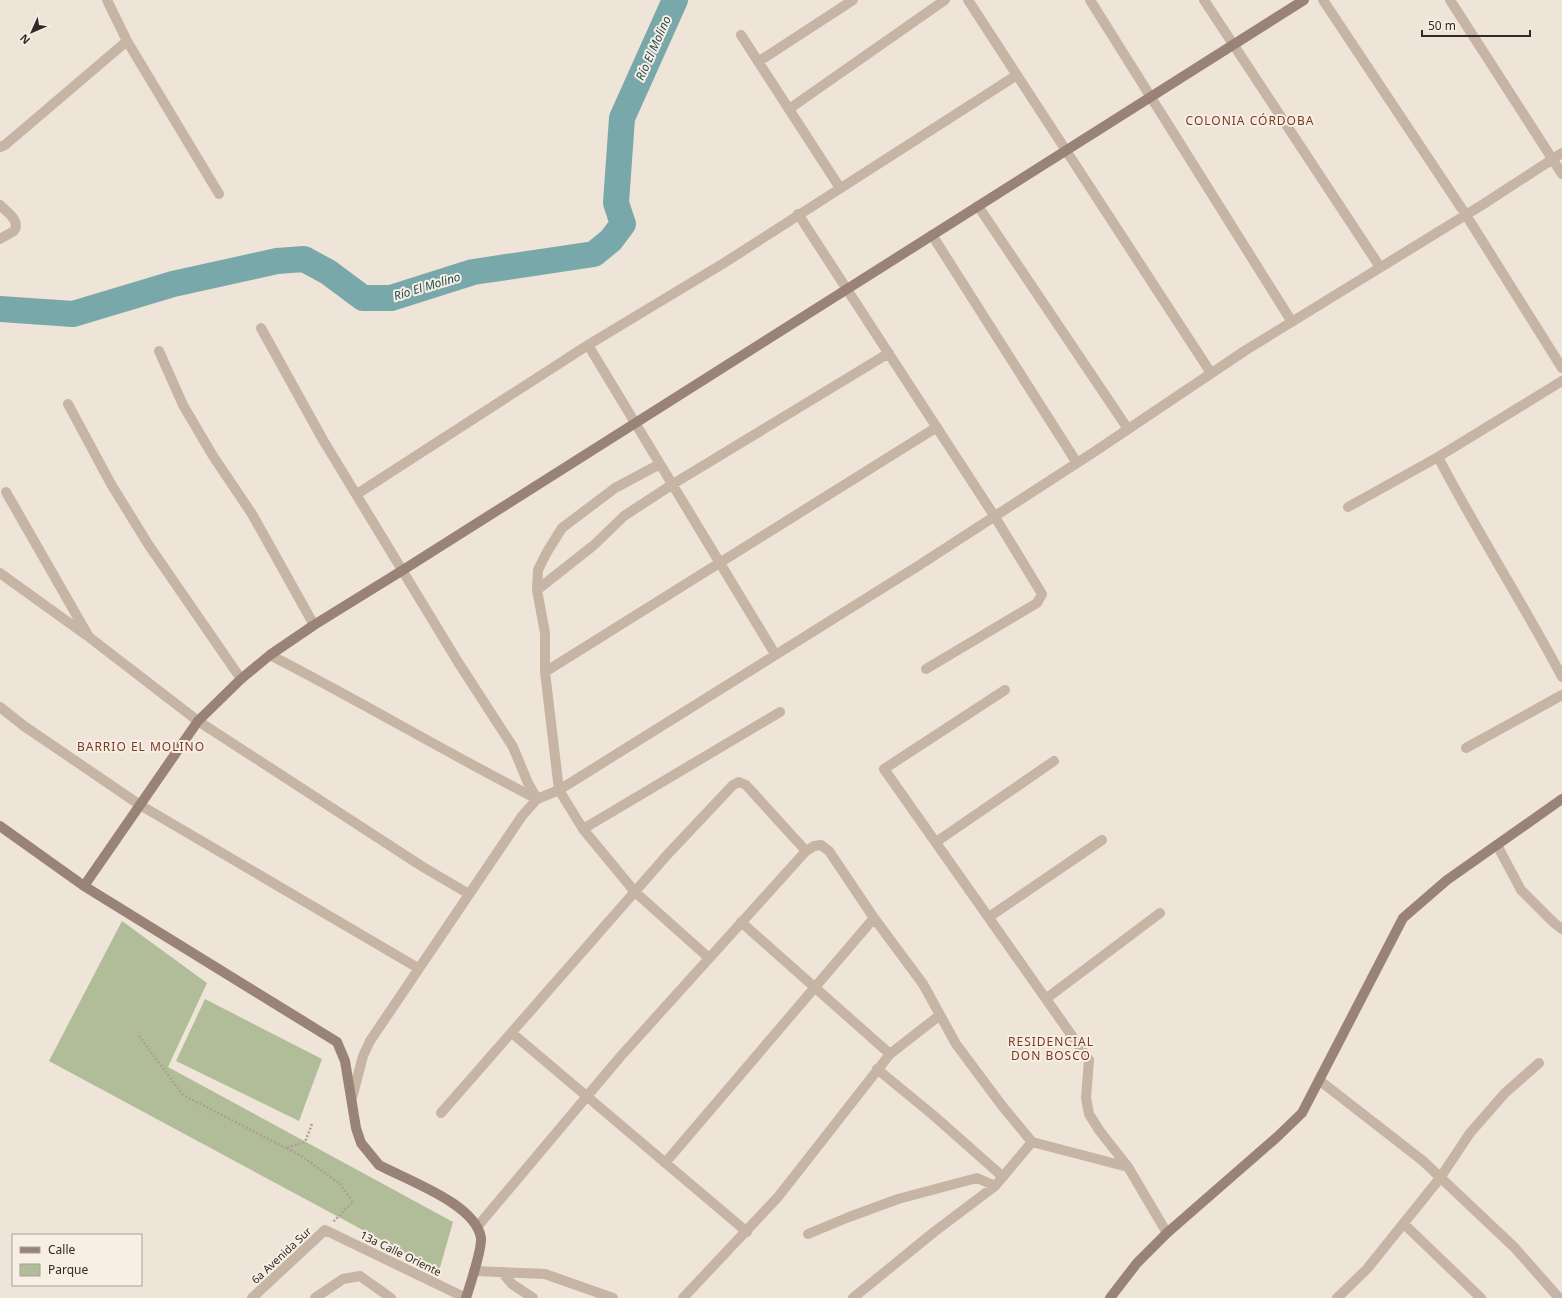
<svg xmlns="http://www.w3.org/2000/svg" width="1562" height="1298" viewBox="0 0 1562 1298" font-family="'Noto Sans',sans-serif">
  <style>
    .green { fill: #b1bd99 }
    .lines { fill: none; stroke-linecap: round; stroke-linejoin: round }
    .river { stroke: #79a8aa; stroke-width: 26 }
    .path { stroke: #b29e8f; stroke-width: 2.5; stroke-dasharray: 2 2; stroke-linecap: butt }
    .street { stroke: #c6b4a5; stroke-width: 10 }
    .secondary { stroke: #998377; stroke-width: 10 }
    .labels { text-anchor: middle; dominant-baseline: central; stroke-width: 4; stroke-linejoin: round; paint-order: stroke }
    .street-label { font-size: 11px; fill: #322a26; stroke: #f7eee4 }
    .water-label { font-size: 12px; font-style: italic; fill: #1e4d51; stroke: #f7eee4 }
    .neighbourhood-label { font-size: 12px; letter-spacing: 1px; fill: #7c3924; stroke: #f7eee4 }
  </style>
  <rect width="100%" height="100%" fill="#efe4d8"/>
  <path class="green" d="M122,921L207,983L168,1067L453,1222L439,1271L49,1061Z
    M205,999L322,1059L299,1121L176,1061Z"/>
  <g class="lines">
    <path class="river" d="M0,309L73,314L173,284L277,261L304,259L328,272L363,298H391L473,272L594,254L611,240L623,224L616,203L622,118L675,0"/>
    <path class="path" d="M139,1036L183,1095L286,1148
      M312,1124L305,1142L286,1148L303,1157L340,1184L353,1202L333,1222"/>
    <path class="street" d="M107,0L127,41L219,194
      M968,0L1211,373
      M1090,0L1292,322
      M1204,0L1380,267
      M1323,0L1466,215L1562,368
      M1450,0L1562,174
      M741,35L840,188
      M758,62L853,0
      M789,109L945,0
      M0,147L5,145L127,41
      M0,205C7,212 21,221 14,231L0,239
      M978,206L1128,429
      M798,214L995,517L1042,594L1037,603L926,669
      M932,235L1077,463
      M261,328L323,440L458,662L513,747L528,783L537,799
      M588,345L775,654
      M159,351L183,405L213,456L252,514L314,625
      M68,404L111,484L148,544L241,679
      M1438,457C1477,532 1523,603 1562,677
      M660,464L615,488L562,528L547,552L538,570L537,590L545,633V672L559,790L583,829L635,892L709,958
      M6,492L89,637L198,721L423,867L469,894
      M357,494L588,345L724,263L1017,75
      M1348,507L1438,457L1562,381
      M0,573L86,635
      M537,590L594,545L624,516L673,484L889,353
      M270,655C360,701 447,753 537,799
      M545,672L937,427
      M1005,690L884,769L1089,1060L1086,1098L1089,1114L1099,1130L1128,1167L1167,1233
      M0,707L24,726L140,805L418,968
      M1466,748L1562,695
      M583,829L780,712
      M936,842L1054,761
      M1497,845L1521,890L1553,922L1562,929
      M989,917L1102,840
      M741,922L890,1054
      M1047,998L1160,913
      M512,1033L747,1232
      M877,1069L933,1115L1003,1177
      M1319,1080L1423,1161L1515,1248L1559,1298
      M352,1098L363,1056L370,1041L522,816L537,799L559,790L918,566L1094,452L1246,350L1482,205L1562,153
      M441,1113L667,855L733,785L739,782L746,785L806,851
      M665,1163L874,918
      M1404,1224L1481,1298
      M477,1227L620,1057L806,851L814,846L821,845L829,851L874,918L923,984L956,1044L1003,1107L1032,1142L1128,1167
      M808,1234L849,1217L898,1199L977,1178L995,1186
      M474,1271L545,1274L613,1298
      M502,1272L512,1284L533,1298
      M252,1298L325,1230L466,1298
      M315,1298L343,1279L360,1276L391,1298
      M683,1298L778,1197L890,1054L940,1015
      M853,1298L934,1232L995,1186L1032,1142
      M1337,1298L1367,1269L1440,1178L1470,1133L1505,1093L1539,1063"/>
    <path class="secondary" d="M0,826L84,886L337,1042L345,1061L356,1128L361,1143L379,1165C407,1180 476,1204 481,1238C482,1250 470,1285 466,1298
      M84,886L198,721L241,679L270,655L314,625L403,570L1304,0
      M1110,1298L1137,1263L1167,1233L1276,1138L1302,1113L1403,918L1447,880L1562,799"/>
  </g>
  <g class="labels">
    <g class="street-label">
      <text transform="translate(401 1253) rotate(26)">13a Calle Oriente</text>
      <text transform="translate(281 1255) rotate(-43)">6a Avenida Sur</text>
    </g>
    <g class="water-label">
      <text transform="translate(653 48) rotate(-66)">Río El Molino</text>
      <text transform="translate(427 286) rotate(-17)">Río El Molino</text>
    </g>
    <g class="neighbourhood-label">
      <text x="1250" y="120">COLONIA CÓRDOBA</text>
      <text x="141" y="746">BARRIO EL MOLINO</text>
      <text x="1051" y="1041">RESIDENCIAL<tspan x="1051" dy="14">DON BOSCO</tspan></text>
    </g>
  </g>
  <rect x="12" y="1234" width="130" height="52" fill="#f7eee4" stroke="#a8a098"/>
  <rect x="20" y="1247" width="20" height="6" fill="#998377" stroke="#a8a098"/>
  <text x="48" y="1254" font-size="12" fill="#322a26">Calle</text>
  <rect x="20" y="1264" width="20" height="12" fill="#b1bd99" stroke="#a8a098"/>
  <text x="48" y="1274" font-size="12" fill="#322a26">Parque</text>
  <g transform="translate(32 32) rotate(225)" stroke="#f7eee4" stroke-width="3" paint-order="stroke">
  <path d="M0-3L7 15L0 10L-7 15Z" fill="#322a26"/>
  <text y="-6" font-size="11" font-weight="bold" text-anchor="middle" fill="#322a26">N</text>
  </g>
  <path d="M1422 30v6h108v-6" fill="none" stroke="#322a26" stroke-width="2"/>
  <text x="1428" y="30" font-size="12" fill="#322a26" stroke="#f7eee4" stroke-width="3" paint-order="stroke">50 m</text>
</svg>
